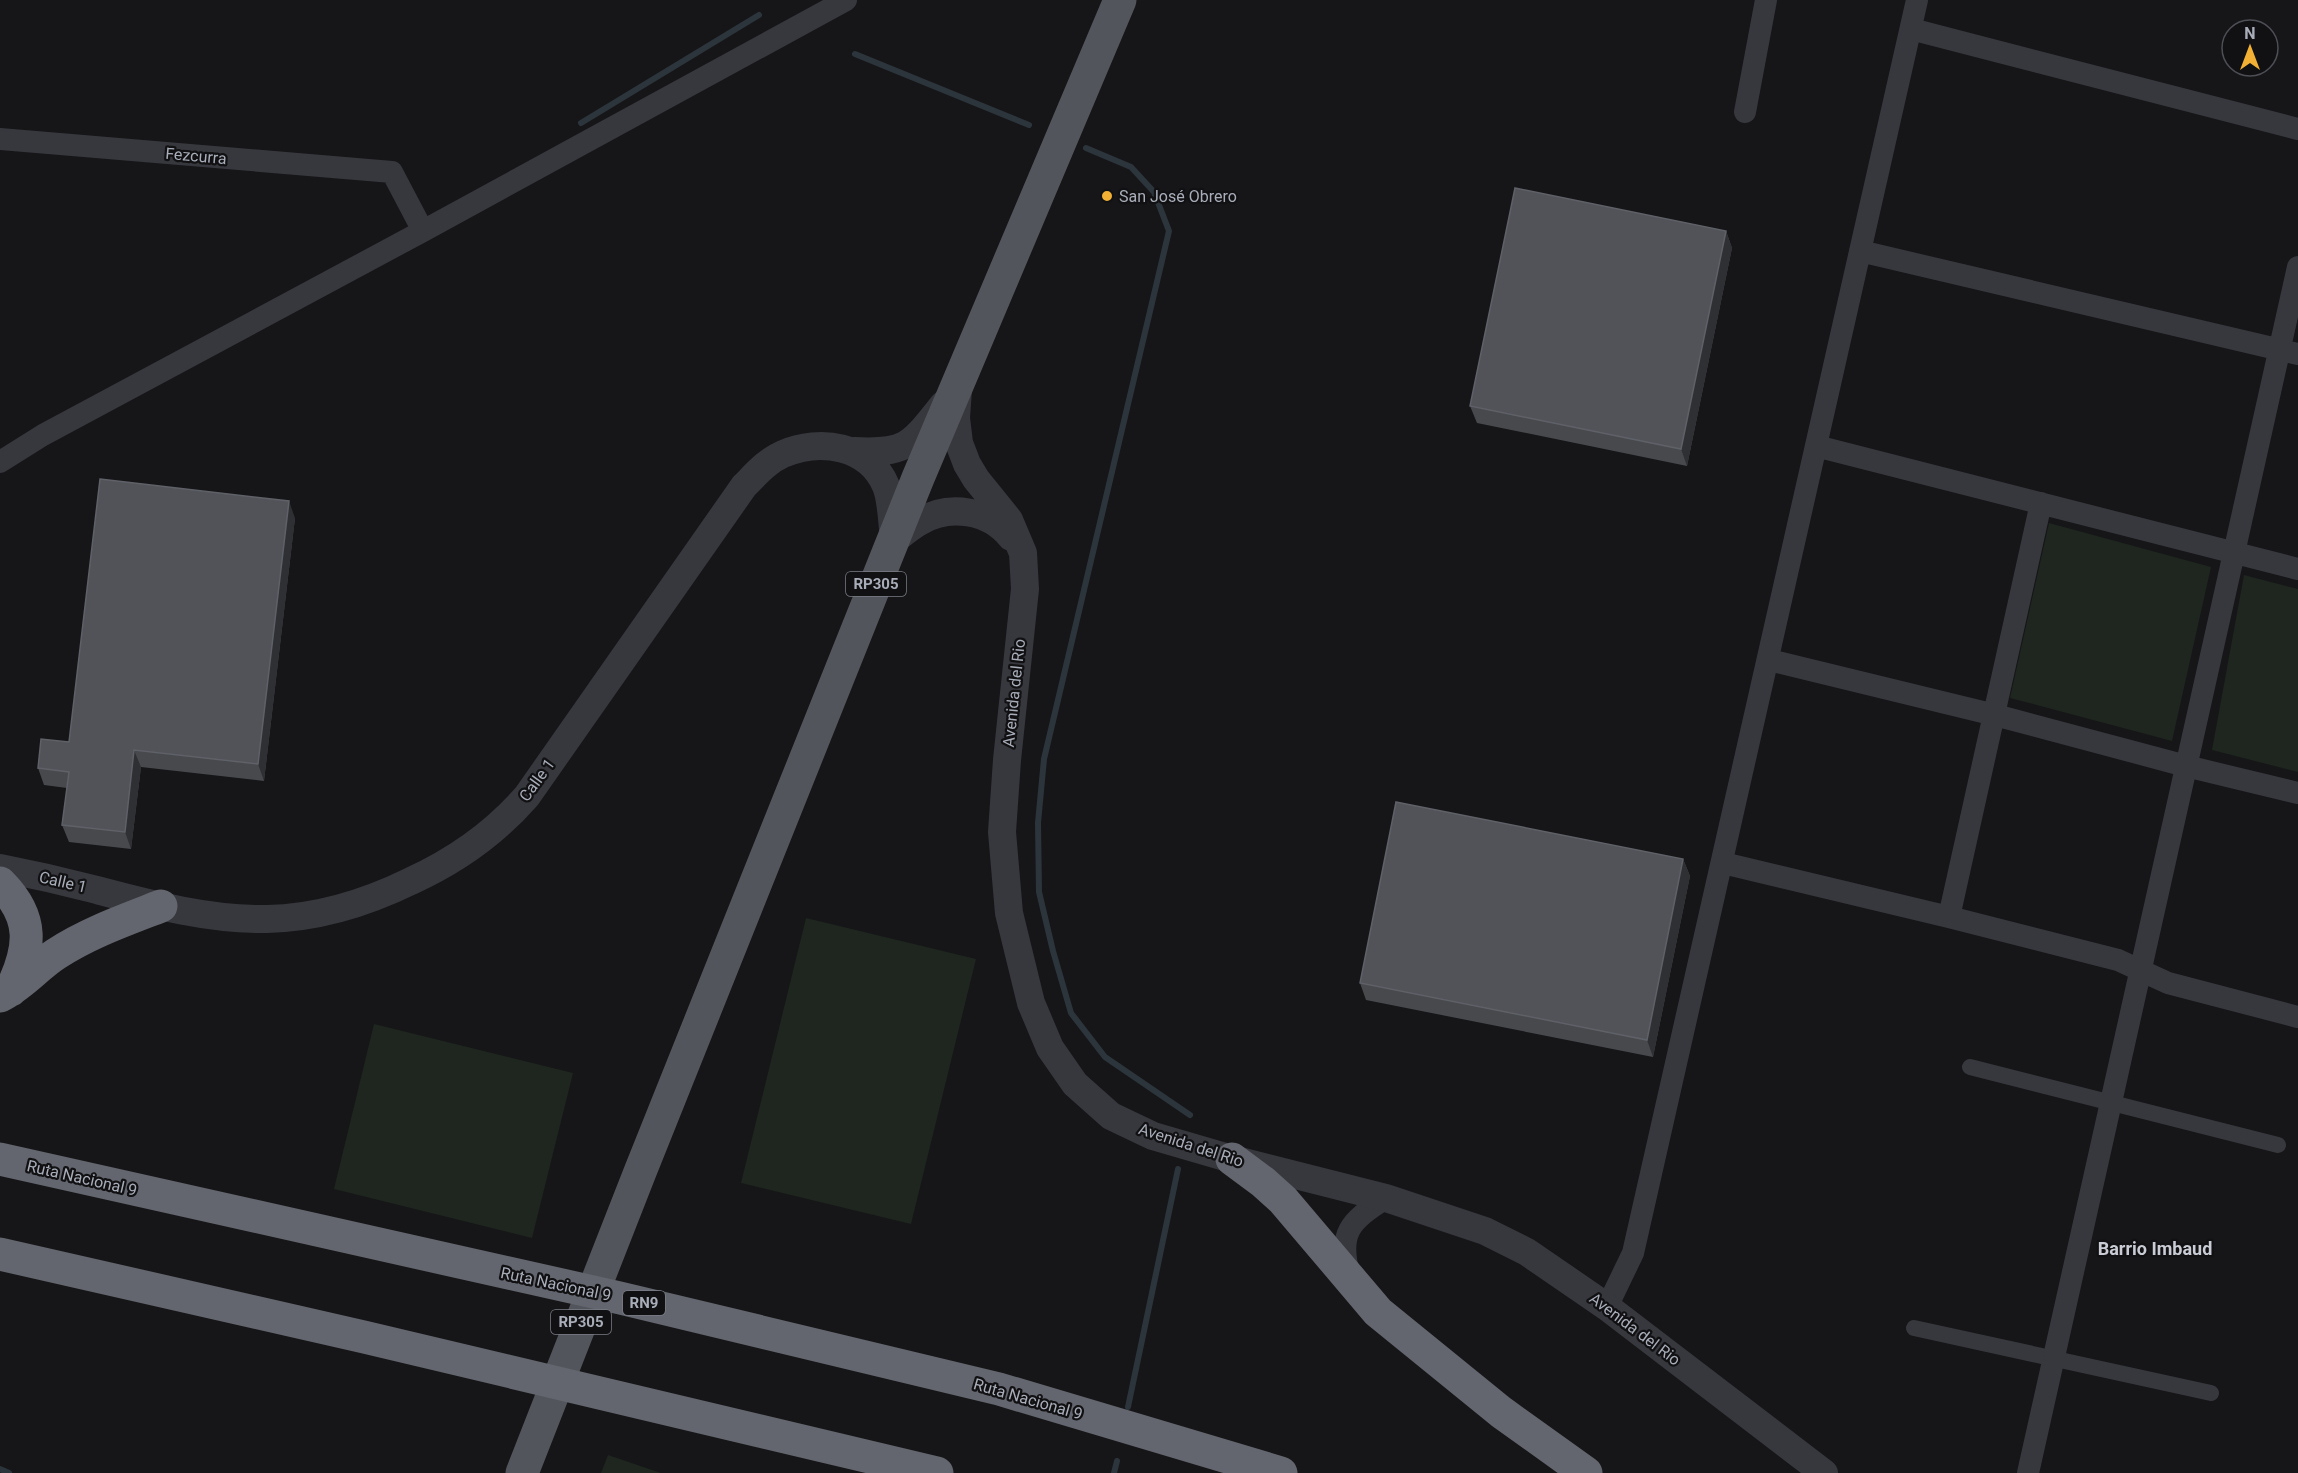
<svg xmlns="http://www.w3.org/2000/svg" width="2298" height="1473" viewBox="0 0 2298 1473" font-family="Roboto,sans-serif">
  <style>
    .green { fill: #1e261f }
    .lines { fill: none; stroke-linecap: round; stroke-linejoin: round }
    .stream { stroke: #2c353c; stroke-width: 6 }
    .pedestrian { stroke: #37383d; stroke-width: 16 }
    .minor { stroke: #37383d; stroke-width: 22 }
    .tertiary { stroke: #37383d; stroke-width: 28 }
    .primary { stroke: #53555c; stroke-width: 33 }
    .motorway { stroke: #63666e; stroke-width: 33 }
    .wall { fill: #47494d }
    .shaded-wall { fill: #2f3033 }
    .building { fill: #525359; stroke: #5f6168; stroke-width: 1.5 }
    .poi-dot { fill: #f2b134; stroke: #111113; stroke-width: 2 }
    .labels { text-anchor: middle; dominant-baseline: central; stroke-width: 4.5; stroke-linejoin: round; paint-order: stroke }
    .shield { fill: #111113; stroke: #7b7e86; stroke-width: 1.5 }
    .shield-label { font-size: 15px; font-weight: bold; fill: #a8adb8 }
    .street-label { font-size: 16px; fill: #a8adb8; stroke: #111113 }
    .poi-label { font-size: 16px; fill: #a8adb8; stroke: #111113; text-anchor: start }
    .neighbourhood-label { font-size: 18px; font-weight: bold; fill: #c9ccd4; stroke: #111113 }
  </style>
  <rect width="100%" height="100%" fill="#161618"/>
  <path class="green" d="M2049,523L2211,567L2172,741L2010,698Z
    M2244,575L2298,589V772L2212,750Z
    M806,918L976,959L911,1224L741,1183Z
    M374,1024L573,1073L532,1238L334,1189Z
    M608,1455L661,1473H601Z"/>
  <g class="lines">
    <path class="stream" d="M855,54L1029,125
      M581,123L759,15
      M1086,148L1131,167L1154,192L1169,231L1044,759L1038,823L1039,892L1053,951L1071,1013L1105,1057L1190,1115
      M1128,1407L1178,1169
      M0,1469L9,1473
      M1114,1473L1117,1461"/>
    <path class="pedestrian" d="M1970,1067L2278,1145
      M1914,1328L2211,1393"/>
    <path class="minor" d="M1911,29L2298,129
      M1745,112L1766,0
      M0,139L392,172L423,231
      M1860,251L2298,354
      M1816,446L2298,569
      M0,462L43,435L423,231L846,0
      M1769,660L1995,715L2186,766L2298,793
      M1723,863L1949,917L2118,960L2168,983L2298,1017
      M1949,917L2041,503
      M1350,1277C1337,1233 1350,1221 1386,1198
      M1607,1307L1633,1253L1917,0
      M2028,1473L2298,267"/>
    <path class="tertiary" d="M958,389L956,418L959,443L967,464L976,479L1009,520L1023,553L1025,589L1007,760L1002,832L1009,913L1031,1003L1050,1048L1075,1084L1111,1116L1153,1136L1232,1159L1386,1198L1485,1231L1527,1252L1607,1307L1824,1473
      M854,451C907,454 911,445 943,405
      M0,868C31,874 62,881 93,889C150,904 208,920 267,919C318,918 366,903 411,881C457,860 494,834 527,796L744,486C756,474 767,461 783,454C820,438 869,445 886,486C892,501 892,523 894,540C903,534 911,526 921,521C949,504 990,510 1011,537"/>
    <path class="primary" d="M522,1473L640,1172L918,478L1120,0"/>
    <path class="motorway" d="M0,883C35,918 31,948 11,990
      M0,996C21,986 36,967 56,954C88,933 125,920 161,906
      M0,1159L620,1298L999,1389L1281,1473
      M1232,1159L1263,1182L1283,1200L1378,1312L1501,1412L1586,1473
      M0,1254L364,1337L937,1473"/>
  </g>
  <path class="wall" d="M1726,231L1732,248L1687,466L1477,423L1470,406Z
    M295,518L264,781L141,767L131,849L69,842L62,825L67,788L44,785L38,768L69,742Z
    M1683,859L1690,876L1653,1057L1366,1000L1360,983Z"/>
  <path class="shaded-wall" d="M1726,231L1732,248L1687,466L1681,449Z
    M289,501L295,518L264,781L258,764Z
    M134,750L141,767L131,849L125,832Z
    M1683,859L1690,876L1653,1057L1647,1040Z"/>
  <path class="building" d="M1515,188L1726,231L1681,449L1470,406Z
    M100,479L289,501L258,764L134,750L125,832L62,825L69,772L38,768L41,739L69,742Z
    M1396,802L1683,859L1647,1040L1360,983Z"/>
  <circle class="poi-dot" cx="1107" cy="196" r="6"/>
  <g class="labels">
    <g class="shield">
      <rect x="846" y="572" width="60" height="24" rx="4.5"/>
      <rect x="623" y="1291" width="42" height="24" rx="4.5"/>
      <rect x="551" y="1310" width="60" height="24" rx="4.5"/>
    </g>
    <g class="shield-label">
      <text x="876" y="584">RP305</text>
      <text x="644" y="1303">RN9</text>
      <text x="581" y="1322">RP305</text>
    </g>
    <g class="street-label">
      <text transform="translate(196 156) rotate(5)">Fezcurra</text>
      <text transform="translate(1014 693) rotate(-84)">Avenida del Rio</text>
      <text transform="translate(537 780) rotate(-54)">Calle 1</text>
      <text transform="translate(63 882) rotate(13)">Calle 1</text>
      <text transform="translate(1191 1145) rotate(18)">Avenida del Rio</text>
      <text transform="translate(82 1178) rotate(13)">Ruta Nacional 9</text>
      <text transform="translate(556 1284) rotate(12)">Ruta Nacional 9</text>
      <text transform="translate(1635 1329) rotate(37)">Avenida del Rio</text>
      <text transform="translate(1028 1399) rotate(16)">Ruta Nacional 9</text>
    </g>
    <g class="poi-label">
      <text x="1119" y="196">San José Obrero</text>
    </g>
    <g class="neighbourhood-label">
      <text x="2155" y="1248">Barrio Imbaud</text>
    </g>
  </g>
  <g transform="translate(2250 48)"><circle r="28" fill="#111113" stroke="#4d4f55" stroke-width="1.5"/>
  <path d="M0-4.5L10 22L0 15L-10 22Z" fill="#f2b134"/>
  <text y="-9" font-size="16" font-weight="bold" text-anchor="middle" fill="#a8adb8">N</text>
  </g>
</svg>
